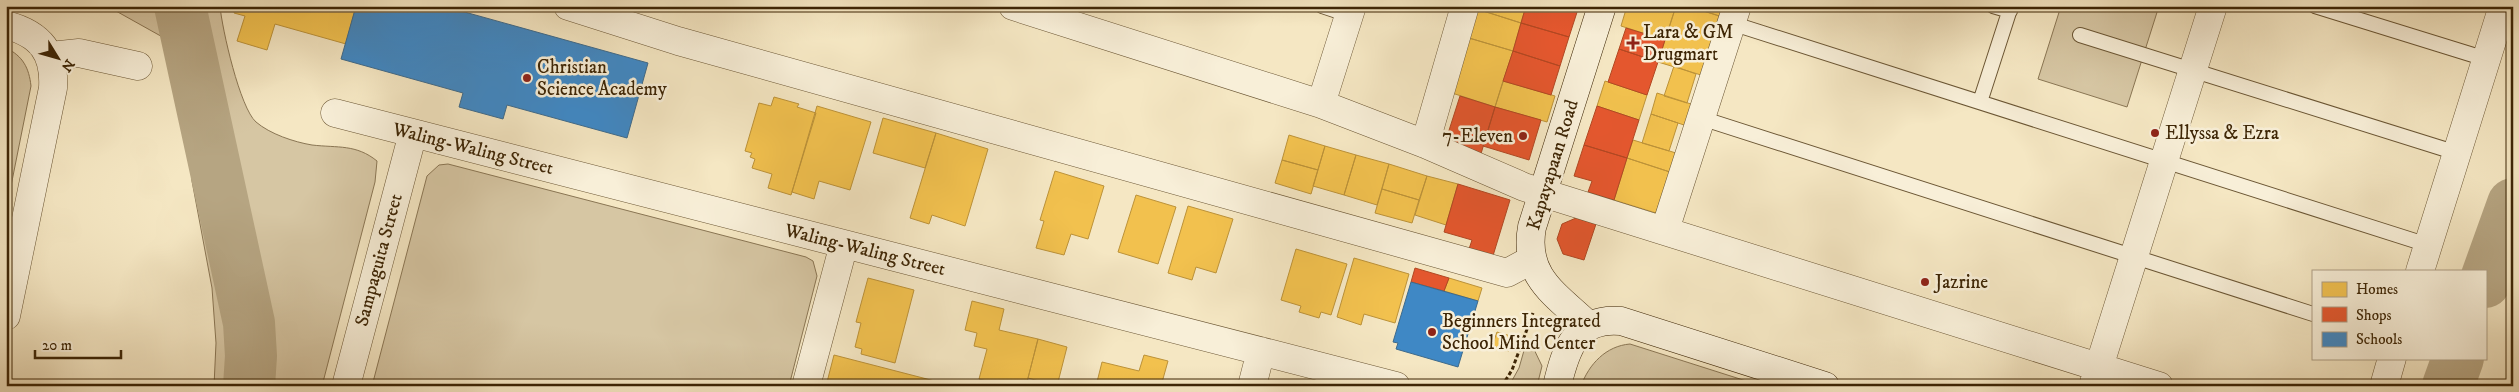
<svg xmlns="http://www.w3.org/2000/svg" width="2519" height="392" viewBox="0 0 2519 392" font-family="'IM FELL DW Pica',serif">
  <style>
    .green { fill: #d6c6a3; stroke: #8a7654 }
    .homes { fill: #f2c14e; stroke: #bc9238 }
    .shops { fill: #e4572e; stroke: #b24822 }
    .schools { fill: #3f88c5; stroke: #3e6a8b }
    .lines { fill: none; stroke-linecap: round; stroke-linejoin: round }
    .river { stroke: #b6a582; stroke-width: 52 }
    .lane-casing { stroke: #6b5634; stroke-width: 16 }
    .street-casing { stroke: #6b5634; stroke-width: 29 }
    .secondary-casing { stroke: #3d2505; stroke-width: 29 }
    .path { stroke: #3d2505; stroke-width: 3; stroke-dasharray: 4 2.5; stroke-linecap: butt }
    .lane { stroke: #f8efd8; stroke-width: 14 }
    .street { stroke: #f8efd8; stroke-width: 28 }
    .secondary { stroke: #f8efd8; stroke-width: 28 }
    .poi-dot { fill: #8f2418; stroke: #f8efd8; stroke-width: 2 }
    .labels { text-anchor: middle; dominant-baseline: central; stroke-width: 5; stroke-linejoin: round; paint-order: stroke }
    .poi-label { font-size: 19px; fill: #3d2505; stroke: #f8efd8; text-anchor: start }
    .street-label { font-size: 19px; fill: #3d2505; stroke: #f8efd8 }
  </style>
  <rect width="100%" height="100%" fill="#f5e7c3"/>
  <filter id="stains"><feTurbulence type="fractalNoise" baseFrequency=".004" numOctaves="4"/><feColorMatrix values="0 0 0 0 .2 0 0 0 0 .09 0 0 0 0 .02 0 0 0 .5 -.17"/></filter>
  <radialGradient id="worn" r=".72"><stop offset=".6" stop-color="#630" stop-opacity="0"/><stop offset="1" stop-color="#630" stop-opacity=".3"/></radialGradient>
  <path class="green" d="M107,6H220C222,29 240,108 256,122C270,134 294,142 312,145C338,148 356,144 377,161L375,182L322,386H214L216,343L212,288L192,181L181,68L175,44Z
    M2061,6H2159L2127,107L2038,79Z
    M6,48C23,56 29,68 31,86L6,211Z
    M448,164L806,257L813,261L817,276L789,386H372L427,176L439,165Z
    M1527,340L1530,341L1542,366L1537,386H1509L1519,368Z
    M1630,344L1762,386H1581C1589,364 1606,346 1630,344Z"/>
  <path class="homes" d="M236,6H356L346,44L275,24L267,50L237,41L245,16L234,13Z
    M1478,6H1526L1521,23L1477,9Z
    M1627,6H1667L1675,9L1665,40L1621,26Z
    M1676,6H1688L1719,16L1701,75L1658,62Z
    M1688,6H1727L1723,17Z
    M1477,9L1521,23L1513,51L1469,38Z
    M1469,38L1513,51L1495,107L1452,93Z
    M1674,66L1696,74L1687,103L1664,96Z
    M1503,81L1555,96L1547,122L1495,107Z
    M1605,81L1647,95L1639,120L1597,106Z
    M1657,93L1694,105L1687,126L1651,114Z
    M774,97L799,104L797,107L816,113L791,195L768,188L772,174L752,168L755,159L750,157L752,153L745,151L759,103L771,106Z
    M817,106L871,122L850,190L819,181L814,199L792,192Z
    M1651,114L1678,123L1669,151L1642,143Z
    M883,118L936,133L925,168L873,153Z
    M936,133L988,149L965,226L932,215L929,224L910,218Z
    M1289,135L1325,146L1318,170L1282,160Z
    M1633,140L1676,153L1670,172L1627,158Z
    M1325,146L1356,155L1344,195L1313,186Z
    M1356,155L1389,164L1377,205L1344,195Z
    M1627,158L1670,172L1656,213L1614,200Z
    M1282,160L1318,170L1311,194L1275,183Z
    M1389,164L1427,176L1419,200L1382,189Z
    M1055,171L1104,186L1088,239L1071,234L1064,255L1036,248L1044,221L1040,220Z
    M1427,176L1458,184L1446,225L1415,215Z
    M1382,189L1419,200L1412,223L1375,213Z
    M1136,195L1176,207L1158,264L1118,252Z
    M1188,206L1233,219L1216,273L1196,267L1192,280L1168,273Z
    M1296,249L1347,264L1331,315L1321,312L1319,318L1299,312L1301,306L1281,300Z
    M1354,258L1409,274L1395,323L1364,314L1361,325L1337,317Z
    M868,278L914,290L895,363L861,354L862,349L855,347L861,323L856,322Z
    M1449,278L1482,288L1478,301L1444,291Z
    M972,301L1004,309L999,330L1038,339L1026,386H1006L979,379L987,349L974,346L977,333L965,330Z
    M1497,332L1514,337L1509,351L1492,346Z
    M1038,339L1067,347L1057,386L1028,378Z
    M834,355L954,386H826Z
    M1144,355L1168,361L1161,386H1096L1102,362L1139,371Z"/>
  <path class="shops" d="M1526,6H1579L1569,37L1521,23Z
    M1521,23L1569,37L1560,66L1513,51Z
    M1626,28L1665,40L1658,62L1619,49Z
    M1619,49L1658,62L1647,95L1608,82Z
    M1513,51L1560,66L1551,95L1503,81Z
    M1460,96L1495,107L1480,157L1444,146Z
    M1597,106L1639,120L1627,158L1584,145Z
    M1495,107L1541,120L1529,160L1483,146Z
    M1584,145L1627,158L1614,200L1588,192L1592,181L1574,176Z
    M1458,184L1510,200L1492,259L1468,252L1472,240L1444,232Z
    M1576,218L1596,224L1584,260L1563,254L1557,239L1562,224Z
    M1415,268L1449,278L1444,291L1411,282Z"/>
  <path class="schools" d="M356,6H443L648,63L627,138L507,105L503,119L459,107L463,93L341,59Z
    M1411,282L1478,301L1458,367L1396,349L1398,343L1393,342Z"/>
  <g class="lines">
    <path class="river" d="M180,6L249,323L251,356L249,386
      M2485,282L2513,204
      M2448,386L2458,358"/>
    <defs>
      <path id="lane" d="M1322,6L1349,15
        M1993,6L2010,11
        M2315,6L2486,59
        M1731,23L2428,245
        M2080,35L2457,153
        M1980,102L2011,6
        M1701,118L2313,314"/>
      <path id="street" d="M568,6L678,41L1507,273L1531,260
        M1013,6L1321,104L1425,144L1524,187L2159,386
        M6,25C41,34 55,53 53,88L6,316
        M50,56L79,53L138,66
        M1321,104L1352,6
        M335,113L1396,386
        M1425,144L1465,6
        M1665,230L1737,6
        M2420,271L2503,6
        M346,386L413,133
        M806,386L844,244
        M1252,386L1261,351
        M2093,386L2213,6
        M2384,386L2392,358"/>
      <path id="secondary" d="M1588,325C1555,294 1523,276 1532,227L1602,6
        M1557,386C1566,348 1576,317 1621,321L1825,386"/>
    </defs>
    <use href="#lane" class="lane-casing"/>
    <use href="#street" class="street-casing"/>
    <use href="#secondary" class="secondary-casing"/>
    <path class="path" d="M1502,386L1512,370L1533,313"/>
    <use href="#lane" class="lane"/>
    <use href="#street" class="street"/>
    <use href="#secondary" class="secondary"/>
  </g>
  <g class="poi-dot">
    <path d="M1630.5 35.5h5v5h5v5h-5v5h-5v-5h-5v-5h5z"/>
    <circle cx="527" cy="78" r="5"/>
    <circle cx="2155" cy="133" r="5"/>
    <circle cx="1523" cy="136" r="5"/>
    <circle cx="1925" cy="282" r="5"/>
    <circle cx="1432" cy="332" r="5"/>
  </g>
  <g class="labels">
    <g class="poi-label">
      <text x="1643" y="32">Lara &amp; GM<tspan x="1643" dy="22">Drugmart</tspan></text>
      <text x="537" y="67">Christian<tspan x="537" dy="22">Science Academy</tspan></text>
      <text x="2165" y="133">Ellyssa &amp; Ezra</text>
      <text x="1513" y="136" text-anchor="end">7-Eleven</text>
      <text x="1935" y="282">Jazrine</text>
      <text x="1442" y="321">Beginners Integrated<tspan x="1442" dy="22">School Mind Center</tspan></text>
    </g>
    <g class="street-label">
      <text transform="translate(473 149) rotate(14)">Waling-Waling Street</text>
      <text transform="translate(1553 165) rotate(-73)">Kapayapaan Road</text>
      <text transform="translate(865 250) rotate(14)">Waling-Waling Street</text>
      <text transform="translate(379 260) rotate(-75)">Sampaguita Street</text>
    </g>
  </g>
  <rect width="2519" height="392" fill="none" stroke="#f5e7c3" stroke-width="25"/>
  <rect x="8" y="8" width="2504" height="377" fill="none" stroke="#3d2505" stroke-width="2.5"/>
  <rect x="12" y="12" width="2494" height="367" fill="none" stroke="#3d2505"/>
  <rect x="2312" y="270" width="175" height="90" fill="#f8efd8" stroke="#ad9e84"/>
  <rect x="2322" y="282" width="25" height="15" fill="#f2c14e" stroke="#ad9e84"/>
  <text x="2356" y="294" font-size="15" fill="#3d2505">Homes</text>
  <rect x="2322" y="307" width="25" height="15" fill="#e4572e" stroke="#ad9e84"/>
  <text x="2356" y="320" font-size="15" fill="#3d2505">Shops</text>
  <rect x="2322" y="332" width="25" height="15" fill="#3f88c5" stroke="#ad9e84"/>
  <text x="2356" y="344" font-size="15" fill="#3d2505">Schools</text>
  <g transform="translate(58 58) rotate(127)" stroke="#f8efd8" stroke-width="4" paint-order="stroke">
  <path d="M0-4L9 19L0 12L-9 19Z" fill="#3d2505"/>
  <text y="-8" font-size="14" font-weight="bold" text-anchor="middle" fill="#3d2505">N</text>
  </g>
  <path d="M35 350v8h86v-8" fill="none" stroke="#3d2505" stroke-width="2.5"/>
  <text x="42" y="350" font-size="15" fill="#3d2505" stroke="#f8efd8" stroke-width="4" paint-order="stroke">20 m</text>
  <rect width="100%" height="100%" filter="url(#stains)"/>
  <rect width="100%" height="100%" fill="url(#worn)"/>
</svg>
